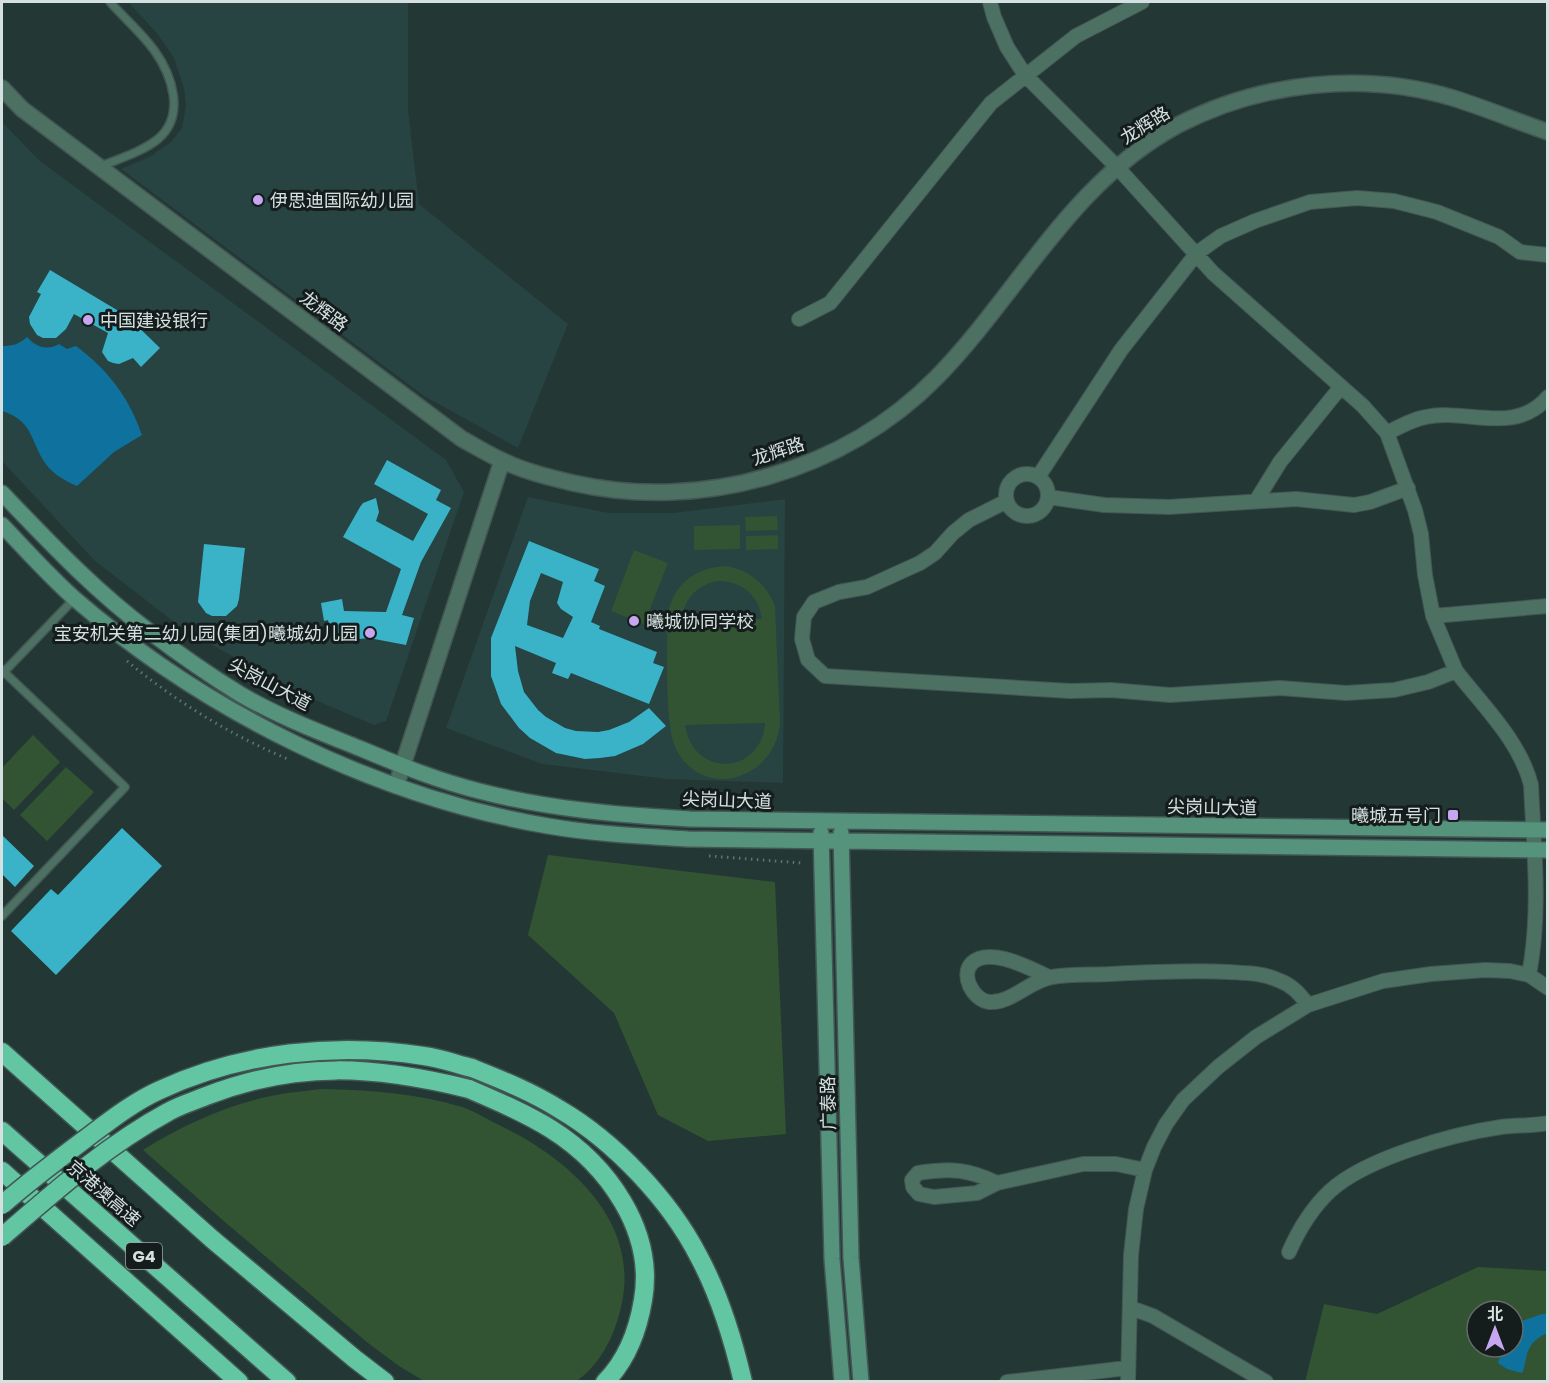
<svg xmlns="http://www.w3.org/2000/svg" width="1549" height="1383" viewBox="0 0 1549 1383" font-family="Poppins,'Noto Sans SC',sans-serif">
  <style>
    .built { fill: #274342 }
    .green { fill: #325433; fill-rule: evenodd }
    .water { fill: #0e719e }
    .building { fill: #3ab2c8; fill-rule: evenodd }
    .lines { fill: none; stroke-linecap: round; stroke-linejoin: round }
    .service-casing { stroke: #435654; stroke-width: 10 }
    .minor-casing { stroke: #435654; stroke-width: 16 }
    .tertiary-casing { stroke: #435654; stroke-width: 18 }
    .secondary-casing { stroke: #435654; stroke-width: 18 }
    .motorway-casing { stroke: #435654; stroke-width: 21 }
    .path { stroke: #627371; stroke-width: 3; stroke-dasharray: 1.5 4.5; stroke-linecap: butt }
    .service { stroke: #4c7162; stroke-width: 7 }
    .minor { stroke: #4c7162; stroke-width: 14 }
    .tertiary { stroke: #4c7162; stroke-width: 15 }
    .secondary { stroke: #56937c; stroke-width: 15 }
    .motorway { stroke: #62c6a2; stroke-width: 18 }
    .motorway-bridge-casing { stroke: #435654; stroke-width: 21; stroke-linecap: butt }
    .motorway-bridge { stroke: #62c6a2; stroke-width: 18 }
    .poi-dot { fill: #c6a6f0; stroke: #141c1c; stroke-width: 2 }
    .labels { text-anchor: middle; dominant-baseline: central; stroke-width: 6; stroke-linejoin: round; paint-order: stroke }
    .shield { fill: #141c1c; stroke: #9ba6a5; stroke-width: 1.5 }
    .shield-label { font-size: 16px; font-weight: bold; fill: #d5e1e0 }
    .street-label { font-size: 18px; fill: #d5e1e0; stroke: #141c1c }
    .poi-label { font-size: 18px; fill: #d5e1e0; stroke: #141c1c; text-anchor: start }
  </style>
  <rect width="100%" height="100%" fill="#233735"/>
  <path class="built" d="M128,2H408V110L419,204L568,324L518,448L424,396L121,169L151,156L171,142L182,128L186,106L184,88L174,58L156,32Z
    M2,122L40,161L446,460L464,492L386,721L374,725L296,692L182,628L95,561L2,461Z
    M528,497L609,513H673L785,499L783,783L667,779L542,764L446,728Z"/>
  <path class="green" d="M777,516L778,530L746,531L745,517Z
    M740,525V549L694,550V526Z
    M778,535V549L746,550V536Z
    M634,550L668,563L644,624L611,611Z
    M727,566C751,571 765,583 775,606L780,723C775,781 702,801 676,749C664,725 668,651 667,621C670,587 693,567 727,566ZM716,581C740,580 759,594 762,619L682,622C683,600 695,587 716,581ZM765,723C761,776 693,778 685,725Z
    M33,735L60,762L14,810L2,798V768Z
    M66,767L94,792L47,841L20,815Z
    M548,855L775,882L786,1134L708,1141L658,1115L614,1013L528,935Z
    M322,1089C370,1090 416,1093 462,1107C474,1111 487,1119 499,1125C564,1156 636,1215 623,1297C618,1328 603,1364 575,1382L424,1381L399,1366L368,1343L226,1223L143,1150C183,1125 228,1104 276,1095C291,1092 307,1091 322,1089Z
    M1478,1267L1547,1271V1381L1305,1382L1324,1304L1377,1314ZM1477,1311H1513V1347H1477Z"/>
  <path class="water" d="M27,337C36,347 47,351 59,344L67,349L76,346C108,370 129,397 142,435L114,452L77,486C63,480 51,473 43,460C30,437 31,420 2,411V346C13,346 19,344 27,337Z
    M1542,1314H1547V1333C1535,1339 1528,1345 1526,1359C1524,1365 1525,1368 1522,1373L1507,1369L1498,1363L1503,1347H1513V1330L1522,1321Z"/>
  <path class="building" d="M50,270L127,316L160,348L141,367L133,358L119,364L113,363L108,361L102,352L108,333L74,314L66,329L56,338H43L37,335L30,324L29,317L41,294L37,292Z
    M387,460L441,490L436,500L451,508L421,562L402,615L414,618L406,645L369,638L332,642L328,620L324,621L321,603L342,599L344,611L386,612L401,569L343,537L360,507L363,503L376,498L379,512L376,521L413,541L428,514L374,484Z
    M529,541L599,569L594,581L605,586L591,622L600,626L599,629L657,652L653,663L664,667L649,704L571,673L568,679L552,673L556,663L515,646L518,671L524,692L538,710L546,717L565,728L576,731L598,732L609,730L629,722L649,708L666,726L643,744L615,756L600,758L585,759L556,753L530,738L519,728L501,704L491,676V638ZM541,573L563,582L557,603L561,609L573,617L563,638L527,625L530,601Z
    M204,544L245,548L239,599L237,606L226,616H212L206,613L198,602Z
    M122,828L162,866L56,975L11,931L51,889L58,895Z
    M2,835L34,866L15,887L2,874Z"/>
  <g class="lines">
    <defs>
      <path id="service" d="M99,167C118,159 142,152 158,139C186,115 172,75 154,50C141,32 124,18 110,2
        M2,670L125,787L2,916
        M2,674L75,598"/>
      <path id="minor" d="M990,2L994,17L1007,47L1025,75L1117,167L1213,273L1363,406L1387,433L1415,510L1421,534L1425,575L1433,616L1456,671C1483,706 1520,741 1531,785C1534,851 1541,910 1529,975
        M799,319L830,303L991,103L1076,36L1142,2
        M1387,433C1399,427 1413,419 1426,417C1466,408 1515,436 1548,397
        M1006 495a21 21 0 1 1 42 0a21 21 0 1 1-42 0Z
        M1038,477L1121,350L1197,253L1221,236L1255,221L1310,202L1357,198L1394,201L1437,212L1499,237L1520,252L1548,255
        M1048,497L1104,505L1169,507L1296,499L1354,505L1370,502L1408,488
        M1007,501L969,520L953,533L935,553L920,563L867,587L839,592L814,602L804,617L802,639L808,660L825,676L1070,691L1111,690L1170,695L1280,688L1346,693L1394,690L1428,682L1456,671
        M1256,501L1280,462L1340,388
        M1433,616L1548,606
        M1049,977C1031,969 990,946 972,963C960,975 973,1000 989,1002C1011,1004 1030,980 1052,977C1071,974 1091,975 1111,974C1150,972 1189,970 1229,972C1245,973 1263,973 1278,980C1292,985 1299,993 1308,1005
        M997,1183C968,1169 951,1168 918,1173L912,1180L913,1187L919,1194L934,1197L977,1193L997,1183L1083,1164H1116L1145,1170
        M1289,1252C1299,1229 1311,1209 1330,1191C1366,1158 1453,1134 1501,1127C1517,1125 1532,1126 1548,1123
        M1131,1308L1153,1316L1266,1382
        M1007,1382L1127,1368
        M1128,1382L1131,1255L1136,1209L1145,1170L1154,1147L1166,1124L1183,1100L1218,1067L1256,1037L1308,1005L1383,981L1431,974L1485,970L1510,971L1529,975L1548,988"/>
      <path id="tertiary" d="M2,88L22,109L462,439C475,446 488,454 501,460C523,471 548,477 573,483C701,512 844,472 937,377C1019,293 1070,183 1178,125C1261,82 1363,71 1453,98C1485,108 1516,121 1548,132
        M396,786L502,461"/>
      <path id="secondary" d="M2,493C49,542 95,591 150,632C179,654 209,675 240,694C279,717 322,733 364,750C402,766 439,781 479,791C548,809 619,815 690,819L1548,830
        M2,525C26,550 49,576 75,599C206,712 377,797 548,826C594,834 641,836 688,839L1548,850
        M821,833L832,1259L842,1382
        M841,833L851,1258L861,1382"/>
      <path id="motorway" d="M2,1052L212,1239L355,1359L385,1382
        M472,1068C502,1080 532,1092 559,1109C614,1141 670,1200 699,1257C720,1296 733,1339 743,1382
        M469,1089C497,1101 525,1113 551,1129C608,1165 655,1231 643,1300C638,1330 627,1360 605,1382
        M2,1131L287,1382
        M2,1171L239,1382"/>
    </defs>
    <use href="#service" class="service-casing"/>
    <use href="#minor" class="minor-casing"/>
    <use href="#tertiary" class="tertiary-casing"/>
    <use href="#secondary" class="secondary-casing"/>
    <use href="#motorway" class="motorway-casing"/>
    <path class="path" d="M127,661C175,701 232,736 290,760
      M709,856L802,863"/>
    <use href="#service" class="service"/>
    <use href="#minor" class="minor"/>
    <use href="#tertiary" class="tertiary"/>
    <use href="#secondary" class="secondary"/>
    <use href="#motorway" class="motorway"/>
    <defs>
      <path id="motorway-bridge" d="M2,1205C28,1182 56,1161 84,1140C108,1122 133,1102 160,1090C242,1052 336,1042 424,1056C440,1058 456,1064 472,1068
        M2,1237C54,1192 107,1145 168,1112C180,1105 194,1101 206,1096C298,1060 375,1066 469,1089"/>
    </defs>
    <use href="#motorway-bridge" class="motorway-bridge-casing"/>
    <use href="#motorway-bridge" class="motorway-bridge"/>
  </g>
  <g class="poi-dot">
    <circle cx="258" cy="200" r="6"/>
    <circle cx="88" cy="320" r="6"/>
    <circle cx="634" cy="621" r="6"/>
    <circle cx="370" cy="633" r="6"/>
    <rect x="1447" y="809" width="12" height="12" rx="3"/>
  </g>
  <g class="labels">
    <rect class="shield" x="126" y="1243" width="36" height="26" rx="4.5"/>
    <g class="shield-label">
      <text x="144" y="1256">G4</text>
    </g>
    <g class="street-label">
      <text transform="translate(1145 125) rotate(-32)">龙辉路</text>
      <text transform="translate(324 311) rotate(37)">龙辉路</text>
      <text transform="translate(778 451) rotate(-18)">龙辉路</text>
      <text transform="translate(270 684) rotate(28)">尖岗山大道</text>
      <text transform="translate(727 800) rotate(2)">尖岗山大道</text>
      <text transform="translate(1212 807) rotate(1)">尖岗山大道</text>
      <text transform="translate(828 1103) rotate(-91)">广泰路</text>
      <text transform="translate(104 1193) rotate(41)">京港澳高速</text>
    </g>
    <g class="poi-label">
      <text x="270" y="200">伊思迪国际幼儿园</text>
      <text x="100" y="320">中国建设银行</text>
      <text x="646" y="621">曦城协同学校</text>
      <text x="358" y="633" text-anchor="end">宝安机关第二幼儿园(集团)曦城幼儿园</text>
      <text x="1441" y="815" text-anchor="end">曦城五号门</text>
    </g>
  </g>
  <rect width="1549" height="1383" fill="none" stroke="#d5e1e0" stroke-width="6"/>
  <g transform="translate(1495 1329)"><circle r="28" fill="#141c1c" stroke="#616b6a" stroke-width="1.5"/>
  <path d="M0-4.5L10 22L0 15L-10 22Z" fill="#c6a6f0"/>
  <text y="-9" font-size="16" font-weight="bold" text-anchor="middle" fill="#d5e1e0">北</text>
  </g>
</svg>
